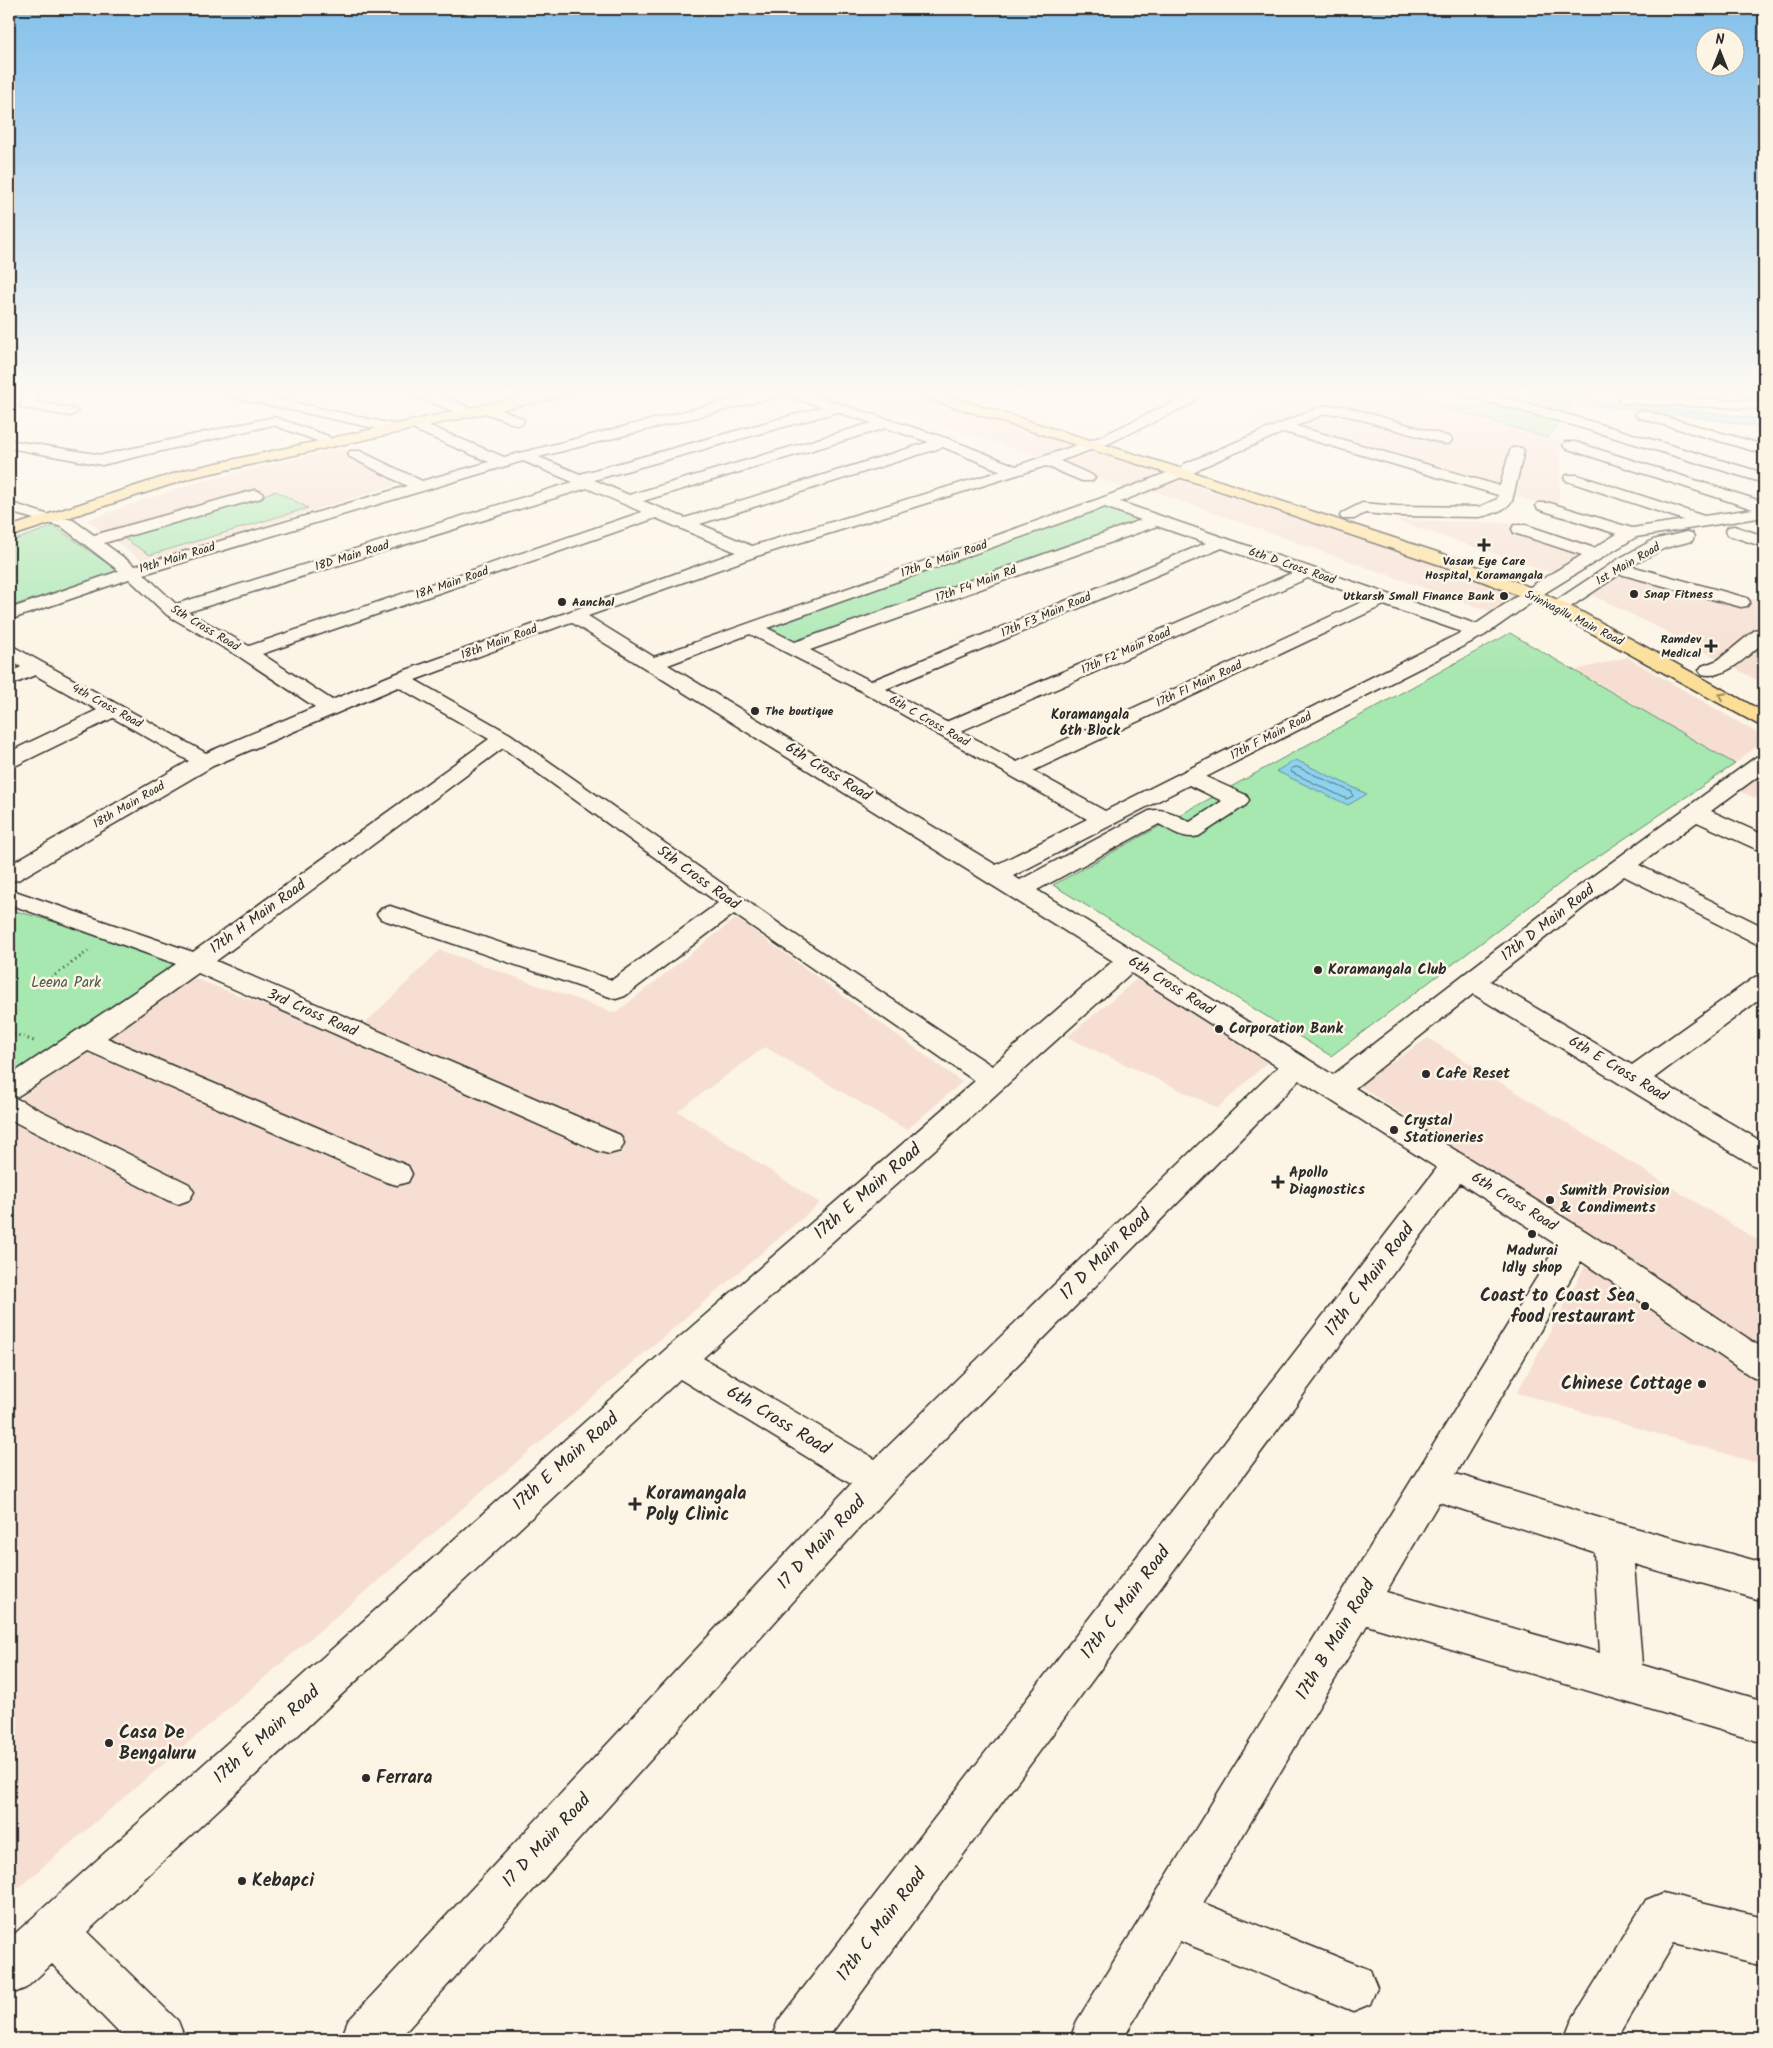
<svg xmlns="http://www.w3.org/2000/svg" width="1773" height="2048" viewBox="0 0 1773 2048" font-family="Kalam,sans-serif">
  <style>
    .built { fill: #f6dfd2 }
    .green { fill: #a7e7b0; stroke: #69896e }
    .water { fill: #8dd2ef; stroke: #668fa1 }
    .lines { fill: none; stroke-linecap: round; stroke-linejoin: round }
    .shore { stroke: #526e79; stroke-width: 1 }
    .minor-casing { stroke: #2b2b2b; stroke-width: 3 }
    .major-casing { stroke: #2b2b2b; stroke-width: 3 }
    .path { stroke: #2b2b2b; stroke-width: 3; stroke-dasharray: 1 4; stroke-linecap: butt }
    .minor { fill: #fcf5e5; fill-rule: evenodd }
    .major { fill: #fcde96; fill-rule: evenodd }
    .oneway { stroke: #948460 }
    .poi-dot { fill: #2b2b2b; stroke: #fcf5e5; stroke-width: 2 }
    .labels { text-anchor: middle; dominant-baseline: central; stroke-width: 5; stroke-linejoin: round; paint-order: stroke }
    .far-street-label { font-size: 12px; fill: #2b2b2b; stroke: #fcf5e5 }
    .far-poi-label { font-size: 12px; font-weight: bold; fill: #2b2b2b; stroke: #fcf5e5; text-anchor: start }
    .far-neighbourhood-label { font-size: 14px; font-weight: bold; fill: #2b2b2b; stroke: #fcf5e5 }
    .street-label { font-size: 15px; fill: #2b2b2b; stroke: #fcf5e5 }
    .poi-label { font-size: 15px; font-weight: bold; fill: #2b2b2b; stroke: #fcf5e5; text-anchor: start }
    .park-label { font-size: 15px; fill: #4a5a4c; stroke: #fcf5e5 }
    .near-street-label { font-size: 18px; fill: #2b2b2b; stroke: #fcf5e5 }
    .near-poi-label { font-size: 18px; font-weight: bold; fill: #2b2b2b; stroke: #fcf5e5; text-anchor: start }
  </style>
  <rect width="100%" height="100%" fill="#fcf5e5"/>
  <filter id="ink" filterUnits="userSpaceOnUse"><feTurbulence type="fractalNoise" baseFrequency=".02" numOctaves="2"/><feDisplacementMap in="SourceGraphic" scale="10" xChannelSelector="R" yChannelSelector="G"/><feConvolveMatrix kernelMatrix="1 2 1 2 8 2 1 2 1" color-interpolation-filters="sRGB"/></filter>
  <g filter="url(#ink)">
    <path class="built" d="M836,391H897L1077,447L1043,458Z
      M1232,391H1390L1561,442L1559,509L1252,419L1291,404Z
      M340,448L406,482L144,562L87,520L188,485Z
      M1093,452L1170,477L1133,491L1060,464Z
      M1173,478L1444,567L1516,595L1492,612L1147,489Z
      M1394,520L1516,523L1595,545L1552,573Z
      M1629,568L1764,602V684L1681,639L1590,594Z
      M1627,657L1764,737V740L1735,764L1576,670Z
      M1764,772V802L1739,791Z
      M736,918L962,1082L907,1130L765,1047L678,1111L820,1203L9,1896V1106L194,978L350,1038L440,950L615,1013Z
      M1137,979L1269,1061L1218,1108L1067,1037Z
      M1428,1038L1764,1244V1350L1358,1085Z
      M1590,1257L1764,1376V1465L1517,1393Z"/>
    <path class="green" d="M1390,391H1534L1536,393V401L1573,404L1548,438Z
      M276,491L308,508L150,555L120,536Z
      M1108,505L1142,519L799,644L767,626Z
      M54,526L118,571L9,607V542Z
      M1510,633L1735,764L1578,870L1331,1056L1053,885Z
      M9,909L196,962L9,1090Z"/>
    <path class="water" d="M1534,391H1567L1587,399L1756,418L1764,420V429C1690,413 1612,407 1535,401L1536,393Z
      M1296,760L1367,794L1348,805L1276,771Z"/>
    <g class="lines">
      <path class="shore" d="M1297,767L1352,792L1353,796L1347,799L1291,772V769Z"/>
      <defs>
        <path id="minor" d="M14,391H31L39,398L36,402L71,408L78,412L71,416L22,408L20,405L24,399Z
          M215,391H242L397,425L402,426L404,429L402,432L397,433L222,395Z
          M408,391H428L466,406L468,409L461,413L456,412L410,394Z
          M765,391H800L949,439L1016,466L1100,437L1181,398L1186,391H1200L1201,393L1191,404L1110,443L1060,461L1092,475L1095,478L1092,481H1082L1046,466L757,556L588,616L654,657L1099,499L1182,467L1184,464L1322,406H1343L1450,437L1452,440L1450,443L1445,444L1342,414H1324L1296,426L1500,486L1510,451L1512,448H1522L1524,451L1512,501C1505,511 1490,515 1479,517L1397,516L1365,513L1354,519H1342L1340,516L1342,513L1362,503L1397,506L1479,507L1497,499L1498,495L1284,432L1200,468L1197,471L1120,502L1476,624L1536,583L1582,555L1514,533L1512,529L1514,525H1526L1594,548L1617,534L1538,509L1536,506L1538,503H1550L1632,528L1684,520L1567,481L1564,478L1567,475H1577L1704,516L1753,509L1565,448L1563,445L1565,442H1575L1764,502V517L1636,537L1548,591L1485,635L1206,777L1246,795L1249,800L1246,805L1199,836C1184,840 1172,831 1159,824L1037,890L1333,1075L1571,892L1756,757L1764,756V772L1711,811L1764,835V851L1756,849L1697,822L1639,865L1764,927V945L1755,943L1624,876L1490,981L1632,1065L1755,977L1764,975V996L1654,1078L1764,1143V1168L1753,1165L1473,994L1355,1088L1587,1232L1764,1349V1382L1752,1377L1581,1261L1456,1474L1613,1522L1764,1563V1601L1634,1564L1642,1665L1764,1701V1743L1367,1625L1203,1903L1370,1970L1377,1987L1370,2004L1353,2011L1180,1941L1123,2039H1070L1077,2021L1557,1245L1460,1183L827,2039H771L778,2021L1437,1168L1299,1080L891,1493L399,2039H341L348,2021L851,1484L680,1379L87,1932L178,2021L185,2039H125L52,1964L26,1988L9,1995V1939L665,1350L975,1081L734,914L625,996L616,999L381,919L377,914L381,909L390,906L612,980L718,903L503,748L216,961L620,1135L624,1143L620,1151L609,1154L598,1151L198,973L107,1038L408,1166L412,1174L408,1182L397,1185L386,1182L88,1051L15,1098L189,1184L194,1192L189,1200L178,1204L167,1200L9,1119V1076L176,964L9,904V889L193,952L489,739L398,687L213,766L18,880L9,882V865L189,761L113,718L17,765L9,766V752L97,710L35,675L9,686V673L21,667L9,660V646L16,648L206,753L315,707L240,657L167,615L129,579L9,620V609L119,571L62,527L9,512V502L49,515L73,520L94,535L255,490L261,492L263,495L261,498L104,543L135,566L407,486L350,457L348,454L350,451H360L422,481L489,462L410,428L408,425L410,422H420L504,457ZM784,395L822,407L580,474L539,457ZM837,412L872,423L629,495L594,480ZM886,428L929,442L685,518L643,501ZM943,447L1001,471L752,546L700,524ZM523,461L573,482L176,604L144,574ZM587,488L642,512L249,646L188,612ZM1105,507L1141,520L795,642L767,628ZM656,518L736,552L392,675L332,700L262,654ZM1157,526L1206,543L871,681L810,650ZM1222,548L1292,573L946,722L886,689ZM1308,578L1368,599L1017,762L961,731ZM1384,605L1462,632L1105,811L1033,771ZM571,622L1113,961L992,1066L788,930L510,734L415,680ZM750,634L863,692L1087,819L996,865L668,665ZM1189,785L1222,801L1190,822C1176,815 1164,807 1149,811L1020,880L1013,876ZM1131,973L1278,1067L875,1459L703,1358ZM1439,1502L1594,1552L1600,1653L1386,1592Z
          M1400,391H1419L1412,395L1402,394Z
          M1458,391H1481L1569,415L1764,473V483L1559,421L1460,394Z
          M1625,396L1764,401V409L1620,403L1618,400Z
          M488,405L522,418L524,421L522,424L517,425L483,412L481,409Z
          M1642,410L1764,445V454L1637,417L1635,414Z
          M274,417L328,436L330,439L328,442L323,443L273,425L102,465L9,448V440L102,455Z
          M1734,526L1764,536V547L1728,535L1726,531L1728,527Z
          M1686,532L1692,533L1694,537L1692,541L1665,548L1631,566L1747,598L1750,602L1747,606L1741,607L1620,574L1563,612L1557,613L1551,612L1548,608L1551,604L1620,558L1653,540Z
          M1762,628L1764,629V642C1748,655 1726,680 1702,674L1699,670L1702,666L1718,660L1755,630Z
          M1663,1893L1764,1917V1965L1674,1943L1617,2039H1564L1571,2021L1646,1900Z"/>
        <path id="major" d="M548,391H575L568,395L194,477L9,537V527L185,470Z
          M910,391H932L1186,470L1458,559L1537,590L1580,611L1764,712V726L1757,724L1566,619L1525,598L1446,567L1176,476L912,394Z"/>
      </defs>
      <use href="#minor" class="minor-casing"/>
      <use href="#major" class="major-casing"/>
      <path class="path" d="M43,984L91,949
        M9,1032L34,1041"/>
      <use href="#minor" class="minor"/>
      <use href="#major" class="major"/>
    </g>
    <defs><path id="oneway-chevron" d="M-2-3.5L2.5 0L-2 3.5" fill="none" stroke-width="1.6" stroke-linecap="round" stroke-linejoin="round" transform="scale(1.25)"/></defs>
    <use class="oneway" href="#oneway-chevron" transform="translate(1722 696) rotate(-151)"/>
  </g>
  <linearGradient id="sky" x2="0" y2="1"><stop stop-color="#83c0eb"/><stop offset="0.58" stop-color="#fefaf3"/><stop offset="1" stop-color="#fefaf3" stop-opacity="0"/></linearGradient>
  <rect width="1773" height="678" fill="url(#sky)"/>
  <g class="poi-dot">
    <path d="M1481.5 537.5h5v5h5v5h-5v5h-5v-5h-5v-5h5z"/>
    <circle cx="1634" cy="594" r="5"/>
    <circle cx="1504" cy="596" r="5"/>
    <circle cx="562" cy="602" r="5"/>
    <path d="M1708.5 638.5h5v5h5v5h-5v5h-5v-5h-5v-5h5z"/>
    <circle cx="755" cy="711" r="5"/>
    <circle cx="1318" cy="970" r="5"/>
    <circle cx="1219" cy="1029" r="5"/>
    <circle cx="1426" cy="1074" r="5"/>
    <circle cx="1394" cy="1130" r="5"/>
    <path d="M1275.5 1174.5h5v5h5v5h-5v5h-5v-5h-5v-5h5z"/>
    <circle cx="1550" cy="1200" r="5"/>
    <circle cx="1532" cy="1234" r="5"/>
    <circle cx="1645" cy="1306" r="5"/>
    <circle cx="1702" cy="1384" r="5"/>
    <path d="M632.5 1496.5h5v5h5v5h-5v5h-5v-5h-5v-5h5z"/>
    <circle cx="109" cy="1743" r="5"/>
    <circle cx="366" cy="1778" r="5"/>
    <circle cx="242" cy="1881" r="5"/>
  </g>
  <g class="labels">
    <g class="far-street-label">
      <text transform="translate(352 556) rotate(-17)">18D Main Road</text>
      <text transform="translate(177 558) rotate(-17)">19th Main Road</text>
      <text transform="translate(944 559) rotate(-19)">17th G Main Road</text>
      <text transform="translate(1628 564) rotate(-30)">1st Main Road</text>
      <text transform="translate(1292 566) rotate(19)">6th D Cross Road</text>
      <text transform="translate(452 583) rotate(-19)">18A Main Road</text>
      <text transform="translate(976 584) rotate(-20)">17th F4 Main Rd</text>
      <text transform="translate(1046 615) rotate(-23)">17th F3 Main Road</text>
      <text transform="translate(1574 618) rotate(27)">Srinivagilu Main Road</text>
      <text transform="translate(205 628) rotate(31)">5th Cross Road</text>
      <text transform="translate(499 642) rotate(-20)">18th Main Road</text>
      <text transform="translate(1126 651) rotate(-24)">17th F2 Main Road</text>
      <text transform="translate(1199 684) rotate(-25)">17th F1 Main Road</text>
      <text transform="translate(107 706) rotate(29)">4th Cross Road</text>
      <text transform="translate(929 721) rotate(30)">6th C Cross Road</text>
      <text transform="translate(1271 736) rotate(-27)">17th F Main Road</text>
      <text transform="translate(129 805) rotate(-30)">18th Main Road</text>
    </g>
    <g class="far-poi-label">
      <text x="1484" y="561" text-anchor="middle">Vasan Eye Care<tspan x="1484" dy="14">Hospital, Koramangala</tspan></text>
      <text x="1644" y="594">Snap Fitness</text>
      <text x="1494" y="596" text-anchor="end">Utkarsh Small Finance Bank</text>
      <text x="572" y="602">Aanchal</text>
      <text x="1701" y="639" text-anchor="end">Ramdev<tspan x="1701" dy="14">Medical</tspan></text>
      <text x="765" y="711">The boutique</text>
    </g>
    <g class="far-neighbourhood-label">
      <text x="1090" y="715">Koramangala<tspan x="1090" dy="16">6th Block</tspan></text>
    </g>
    <g class="street-label">
      <text transform="translate(828 772) rotate(32)">6th Cross Road</text>
      <text transform="translate(698 878) rotate(36)">5th Cross Road</text>
      <text transform="translate(258 917) rotate(-36)">17th H Main Road</text>
      <text transform="translate(1548 923) rotate(-38)">17th D Main Road</text>
      <text transform="translate(1171 986) rotate(32)">6th Cross Road</text>
      <text transform="translate(312 1013) rotate(24)">3rd Cross Road</text>
      <text transform="translate(1618 1069) rotate(31)">6th E Cross Road</text>
      <text transform="translate(1514 1202) rotate(32)">6th Cross Road</text>
    </g>
    <g class="poi-label">
      <text x="1328" y="970">Koramangala Club</text>
      <text x="1229" y="1029">Corporation Bank</text>
      <text x="1436" y="1074">Cafe Reset</text>
      <text x="1404" y="1121">Crystal<tspan x="1404" dy="17">Stationeries</tspan></text>
      <text x="1289" y="1173">Apollo<tspan x="1289" dy="17">Diagnostics</tspan></text>
      <text x="1560" y="1191">Sumith Provision<tspan x="1560" dy="17">&amp; Condiments</tspan></text>
      <text x="1532" y="1251" text-anchor="middle">Madurai<tspan x="1532" dy="17">Idly shop</tspan></text>
    </g>
    <g class="park-label">
      <text x="66" y="983">Leena Park</text>
    </g>
    <g class="near-street-label">
      <text transform="translate(868 1192) rotate(-41)">17th E Main Road</text>
      <text transform="translate(1106 1255) rotate(-45)">17 D Main Road</text>
      <text transform="translate(1370 1280) rotate(-53)">17th C Main Road</text>
      <text transform="translate(778 1421) rotate(31)">6th Cross Road</text>
      <text transform="translate(566 1462) rotate(-42)">17th E Main Road</text>
      <text transform="translate(822 1543) rotate(-47)">17 D Main Road</text>
      <text transform="translate(1126 1603) rotate(-53)">17th C Main Road</text>
      <text transform="translate(1336 1640) rotate(-59)">17th B Main Road</text>
      <text transform="translate(267 1735) rotate(-42)">17th E Main Road</text>
      <text transform="translate(547 1841) rotate(-47)">17 D Main Road</text>
      <text transform="translate(882 1925) rotate(-53)">17th C Main Road</text>
    </g>
    <g class="near-poi-label">
      <text x="1635" y="1296" text-anchor="end">Coast to Coast Sea<tspan x="1635" dy="21">food restaurant</tspan></text>
      <text x="1692" y="1384" text-anchor="end">Chinese Cottage</text>
      <text x="646" y="1494">Koramangala<tspan x="646" dy="21">Poly Clinic</tspan></text>
      <text x="119" y="1733">Casa De<tspan x="119" dy="21">Bengaluru</tspan></text>
      <text x="376" y="1778">Ferrara</text>
      <text x="252" y="1881">Kebapci</text>
    </g>
  </g>
  <rect width="1773" height="2048" fill="none" stroke="#fcf5e5" stroke-width="30"/>
  <rect x="15" y="15" width="1743" height="2018" fill="none" stroke="#2b2b2b" stroke-width="2" filter="url(#ink)"/>
  <g transform="translate(1720 52)"><circle r="24" fill="#fcf5e5" stroke="#a8a49b"/>
  <path d="M0-4L9 19L0 12L-9 19Z" fill="#2b2b2b"/>
  <text y="-8" font-size="14" font-weight="bold" text-anchor="middle" fill="#2b2b2b">N</text>
  </g>
</svg>
